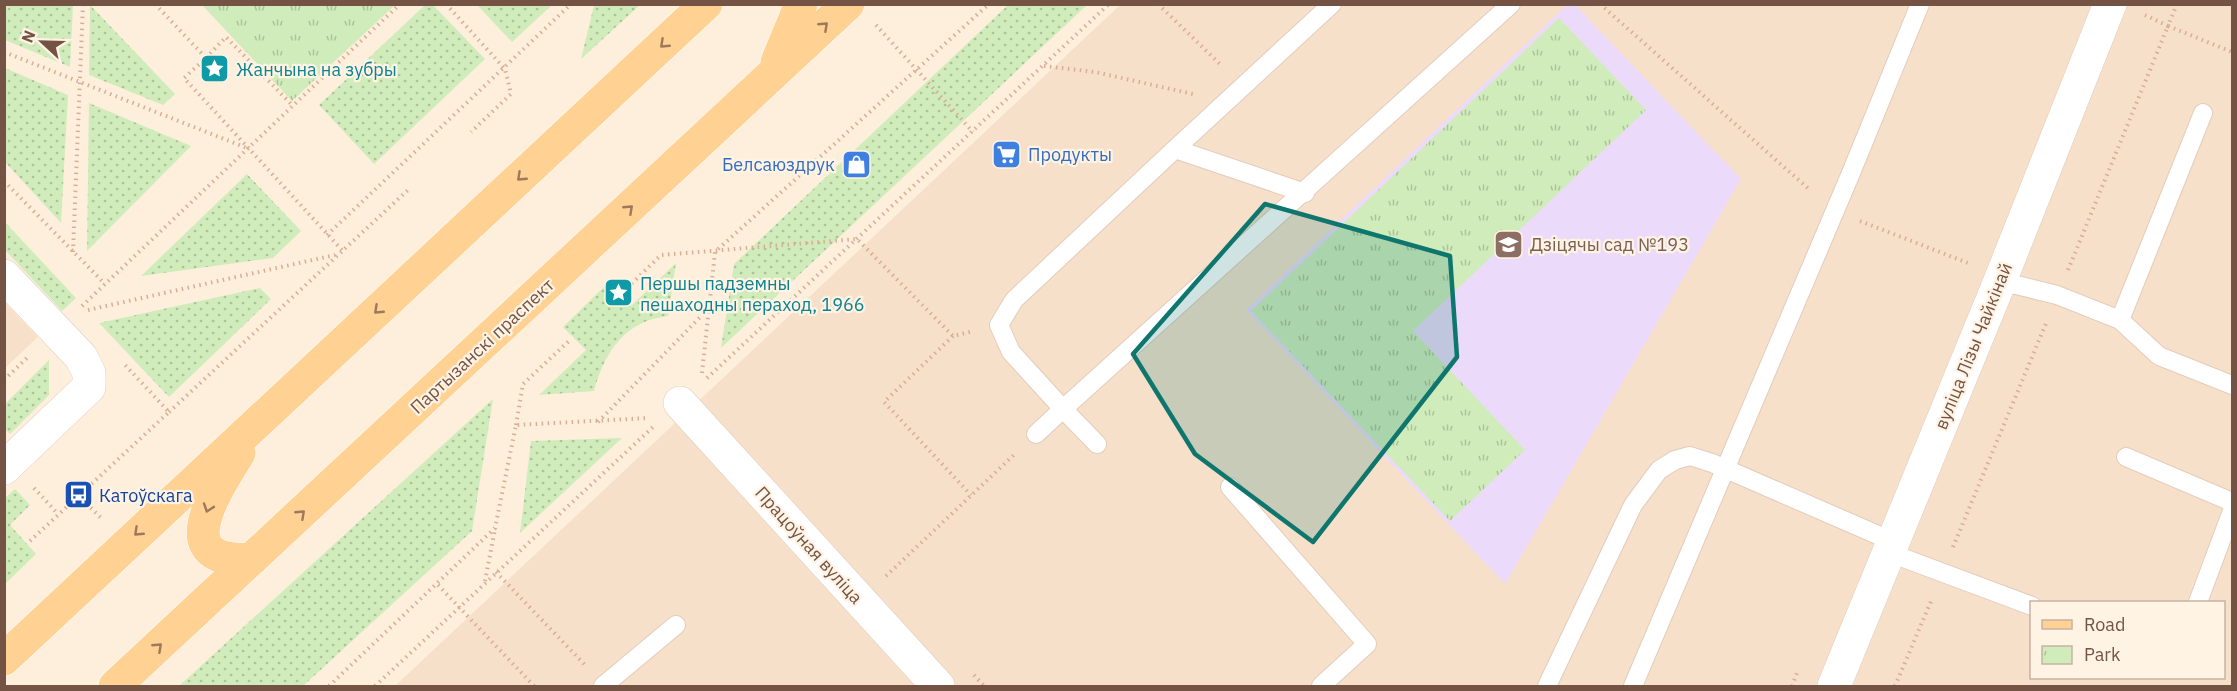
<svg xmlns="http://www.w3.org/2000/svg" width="2237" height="691" viewBox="0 0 2237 691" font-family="'IBM Plex Sans',sans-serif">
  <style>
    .residential { fill: #f6e0ca; fill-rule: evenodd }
    .education { fill: #ecdafa }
    .grass { fill: url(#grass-dots) }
    .park { fill: url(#park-tufts) }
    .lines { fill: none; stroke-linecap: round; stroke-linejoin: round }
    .lane-casing { stroke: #e4ccbb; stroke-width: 20 }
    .street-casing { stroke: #e4ccbb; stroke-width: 34 }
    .primary-casing { stroke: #fff; stroke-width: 34 }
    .path { stroke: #daad96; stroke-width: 4; stroke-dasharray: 1.5 4.5; stroke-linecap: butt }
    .lane { stroke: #fff; stroke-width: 18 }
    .street { stroke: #fff; stroke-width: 33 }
    .primary { stroke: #ffd192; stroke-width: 33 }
    .oneway { stroke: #9e795b }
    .marked { fill: #0f766e; fill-opacity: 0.2; stroke: #0f766e; stroke-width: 4.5; stroke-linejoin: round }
    .labels { text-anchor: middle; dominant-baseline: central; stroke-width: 4.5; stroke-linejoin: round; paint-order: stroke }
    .culture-label { font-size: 18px; fill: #0d838f; stroke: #fff3e4; text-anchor: start }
    .shop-label { font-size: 18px; fill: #366cbe; stroke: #fff3e4; text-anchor: start }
    .education-label { font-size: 18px; fill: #785e54; stroke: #fff3e4; text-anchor: start }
    .street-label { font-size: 18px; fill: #755344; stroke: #fff3e4 }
    .transit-label { font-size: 18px; fill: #164399; stroke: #fff3e4; text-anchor: start }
  </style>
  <defs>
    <pattern id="grass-dots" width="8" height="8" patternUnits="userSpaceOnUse" patternTransform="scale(1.5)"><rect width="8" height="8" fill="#d1ecbb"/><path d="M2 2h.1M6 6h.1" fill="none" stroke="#aec29a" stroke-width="1.8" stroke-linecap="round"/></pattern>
    <pattern id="park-tufts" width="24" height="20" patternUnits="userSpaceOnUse" patternTransform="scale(1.5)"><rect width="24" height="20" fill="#d1ecbb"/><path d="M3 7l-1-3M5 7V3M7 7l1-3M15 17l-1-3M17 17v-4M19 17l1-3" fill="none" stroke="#aec29a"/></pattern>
  </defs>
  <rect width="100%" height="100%" fill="#feefdc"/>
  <path class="residential" d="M1120,5H2232V686H395ZM2032,602H2224V678H2032Z
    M5,303L38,337L5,368Z"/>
  <path class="education" d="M1567,5H1575L1741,179L1505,584L1246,310Z"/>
  <path class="grass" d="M426,4L433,5L485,59L374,164L319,105Z
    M4,5H73L70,67L5,40Z
    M90,5L175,94L163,105L89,75Z
    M477,5H552L512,42Z
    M594,5H640L581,59Z
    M1008,5H1087L721,348L734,264Z
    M5,68L68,95L61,223L5,162Z
    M89,103L191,146L87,251Z
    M247,174L301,231L273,258L141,276Z
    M5,222L76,298L62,311L5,250Z
    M676,263L668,316C625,321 605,351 594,391L539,395L586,350L563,327L609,282L631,306Z
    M260,288L271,299L169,397L99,323Z
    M49,360V395L10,434L5,429V404Z
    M493,399L472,531L303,686H179Z
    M622,438L520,533L531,441Z
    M15,489L30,505L10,525L36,554L5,584V498Z"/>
  <path class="park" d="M202,5H395L292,101Z
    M1559,18L1646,110L1413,331L1525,450L1450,521L1251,311Z"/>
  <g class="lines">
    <defs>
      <path id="lane" d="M1175,149L1332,4
        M1305,193L1175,149L1014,300L999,325L1011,352L1063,409L1511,4
        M2000,281L2057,295L2120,320L2203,113
        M2120,320L2159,356L2232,385
        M1036,434L1063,409L1097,444
        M2126,457L2232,502
        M1230,487L1367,644L1321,686
        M1890,553L2032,606
        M2198,602L2232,511
        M603,686L676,625
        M1547,686L1633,505L1659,470L1675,460L1690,456L1712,463L1894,542
        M1633,686L1851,173L1920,4"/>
      <path id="street" d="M4,276L81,357L89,373V387L4,468
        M680,403L938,686
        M1834,686L2000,281L2110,4"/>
      <path id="primary" d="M777,62L801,4
        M239,453C215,492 166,565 252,559
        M4,659L706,4
        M115,686L848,4"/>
    </defs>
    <use href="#lane" class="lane-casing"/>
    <use href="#street" class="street-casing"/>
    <use href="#primary" class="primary-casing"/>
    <path class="path" d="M155,4L206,58L184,78L342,250
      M446,4L505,69L511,94L471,132
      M1158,4L1222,66
      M1600,4L1811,191
      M2145,15L2168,26L2177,4
      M876,25L973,132
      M4,52L247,148
      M206,58L226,37L293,106
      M1044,66L1095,72L1193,94
      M4,181L105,284
      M1860,221L1968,263
      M327,235L571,4
      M73,252L83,4
      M2068,270L2168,26L2232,52
      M623,292L661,255L857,239L953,336L970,332
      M82,306L400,4
      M88,310L335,255
      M953,336L884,402L971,495
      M702,373L715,252L989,4
      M707,378L1109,4
      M4,380L29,356
      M169,412L409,189
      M598,422L708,309
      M516,425L523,384L571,339
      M34,488L58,514
      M78,495L101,518
      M30,541L169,412L125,365
      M1953,547L2047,321
      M496,572L585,665
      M886,576L1016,453
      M485,581L495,529
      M438,585L534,686
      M974,675L984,686
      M329,686L495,528L516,425L649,418
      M375,686L653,427
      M1792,686L1797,673
      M1895,686L1932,599"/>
    <use href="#lane" class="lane"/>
    <use href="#street" class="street"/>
    <use href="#primary" class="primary"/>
  </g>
  <defs><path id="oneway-chevron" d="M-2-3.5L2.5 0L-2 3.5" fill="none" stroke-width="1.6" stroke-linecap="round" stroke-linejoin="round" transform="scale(1.5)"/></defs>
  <g class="oneway">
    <use href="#oneway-chevron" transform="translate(824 26) rotate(-43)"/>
    <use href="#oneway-chevron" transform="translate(664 44) rotate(137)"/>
    <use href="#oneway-chevron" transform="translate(521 177) rotate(137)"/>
    <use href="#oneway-chevron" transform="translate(629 209) rotate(-43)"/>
    <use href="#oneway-chevron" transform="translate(378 310) rotate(137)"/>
    <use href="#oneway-chevron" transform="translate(208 508) rotate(109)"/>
    <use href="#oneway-chevron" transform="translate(301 514) rotate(-43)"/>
    <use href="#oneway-chevron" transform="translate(138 532) rotate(137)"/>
    <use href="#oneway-chevron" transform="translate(158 647) rotate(-43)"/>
  </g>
  <path class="marked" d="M1265,204L1450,256L1457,357L1313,542L1195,454L1133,354Z"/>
  <defs>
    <symbol id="sight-square" viewBox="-11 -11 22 22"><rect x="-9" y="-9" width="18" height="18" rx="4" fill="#0f9aa8" stroke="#fff3e4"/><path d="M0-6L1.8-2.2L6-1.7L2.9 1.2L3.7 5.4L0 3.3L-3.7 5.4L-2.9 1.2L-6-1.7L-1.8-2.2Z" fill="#fff"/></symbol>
    <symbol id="supermarket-square" viewBox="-11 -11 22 22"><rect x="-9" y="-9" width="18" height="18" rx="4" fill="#3f7fe0" stroke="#fff3e4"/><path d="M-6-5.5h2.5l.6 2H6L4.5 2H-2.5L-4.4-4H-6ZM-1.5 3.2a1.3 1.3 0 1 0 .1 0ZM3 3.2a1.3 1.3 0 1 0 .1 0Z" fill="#fff"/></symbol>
    <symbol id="shop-square" viewBox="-11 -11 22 22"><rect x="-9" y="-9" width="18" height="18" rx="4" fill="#3f7fe0" stroke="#fff3e4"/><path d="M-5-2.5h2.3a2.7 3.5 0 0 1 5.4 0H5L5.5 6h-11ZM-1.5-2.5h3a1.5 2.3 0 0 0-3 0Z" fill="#fff"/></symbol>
    <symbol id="school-square" viewBox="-11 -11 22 22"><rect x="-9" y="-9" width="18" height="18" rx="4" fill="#8d6e63" stroke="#fff3e4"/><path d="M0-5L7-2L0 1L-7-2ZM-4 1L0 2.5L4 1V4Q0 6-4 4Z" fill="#fff"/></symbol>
    <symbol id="bus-square" viewBox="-11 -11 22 22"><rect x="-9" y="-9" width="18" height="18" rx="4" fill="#1a4fb4" stroke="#fff3e4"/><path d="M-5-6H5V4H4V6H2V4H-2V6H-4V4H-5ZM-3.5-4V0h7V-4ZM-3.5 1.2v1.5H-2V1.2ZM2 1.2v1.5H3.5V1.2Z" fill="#fff"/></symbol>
  </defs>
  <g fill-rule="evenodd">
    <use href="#sight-square" x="198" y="52" width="33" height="33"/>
    <use href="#supermarket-square" x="990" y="138" width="33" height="33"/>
    <use href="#shop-square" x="840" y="148" width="33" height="33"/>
    <use href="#school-square" x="1492" y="228" width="33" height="33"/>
    <use href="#sight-square" x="602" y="276" width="33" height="33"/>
    <use href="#bus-square" x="62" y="478" width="33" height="33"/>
  </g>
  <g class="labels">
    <g class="culture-label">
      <text x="236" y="69">Жанчына на зубры</text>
      <text x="640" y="283">Першы падземны<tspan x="640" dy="21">пешаходны пераход, 1966</tspan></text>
    </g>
    <g class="shop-label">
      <text x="1028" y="154">Продукты</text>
      <text x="835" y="164" text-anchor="end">Белсаюздрук</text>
    </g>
    <g class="education-label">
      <text x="1530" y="244">Дзіцячы сад №193</text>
    </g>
    <g class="street-label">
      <text transform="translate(482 346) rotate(-43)">Партызанскі праспект</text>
      <text transform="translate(1973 346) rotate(-68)">вуліца Лізы Чайкінай</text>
      <text transform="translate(809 545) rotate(48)">Працоўная вуліца</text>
    </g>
    <g class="transit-label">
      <text x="99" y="495">Катоўскага</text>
    </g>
  </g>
  <rect width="2237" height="691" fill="none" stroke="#755344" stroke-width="12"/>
  <rect x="2030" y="601" width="195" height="78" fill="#fff3e4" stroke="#c8b3a4" stroke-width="1.5"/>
  <rect x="2042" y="620" width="30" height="9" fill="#ffd192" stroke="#c8b3a4" stroke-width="1.5"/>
  <text x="2084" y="631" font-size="18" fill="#755344">Road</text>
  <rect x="2042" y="646" width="30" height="18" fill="url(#park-tufts)" stroke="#c8b3a4" stroke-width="1.5"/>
  <text x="2084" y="661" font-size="18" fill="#755344">Park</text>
  <g transform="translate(42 42) rotate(292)" stroke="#fff3e4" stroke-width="4.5" paint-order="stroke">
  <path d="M0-4.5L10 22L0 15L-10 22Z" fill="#755344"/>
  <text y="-9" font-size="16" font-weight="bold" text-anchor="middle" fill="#755344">N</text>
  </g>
</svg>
